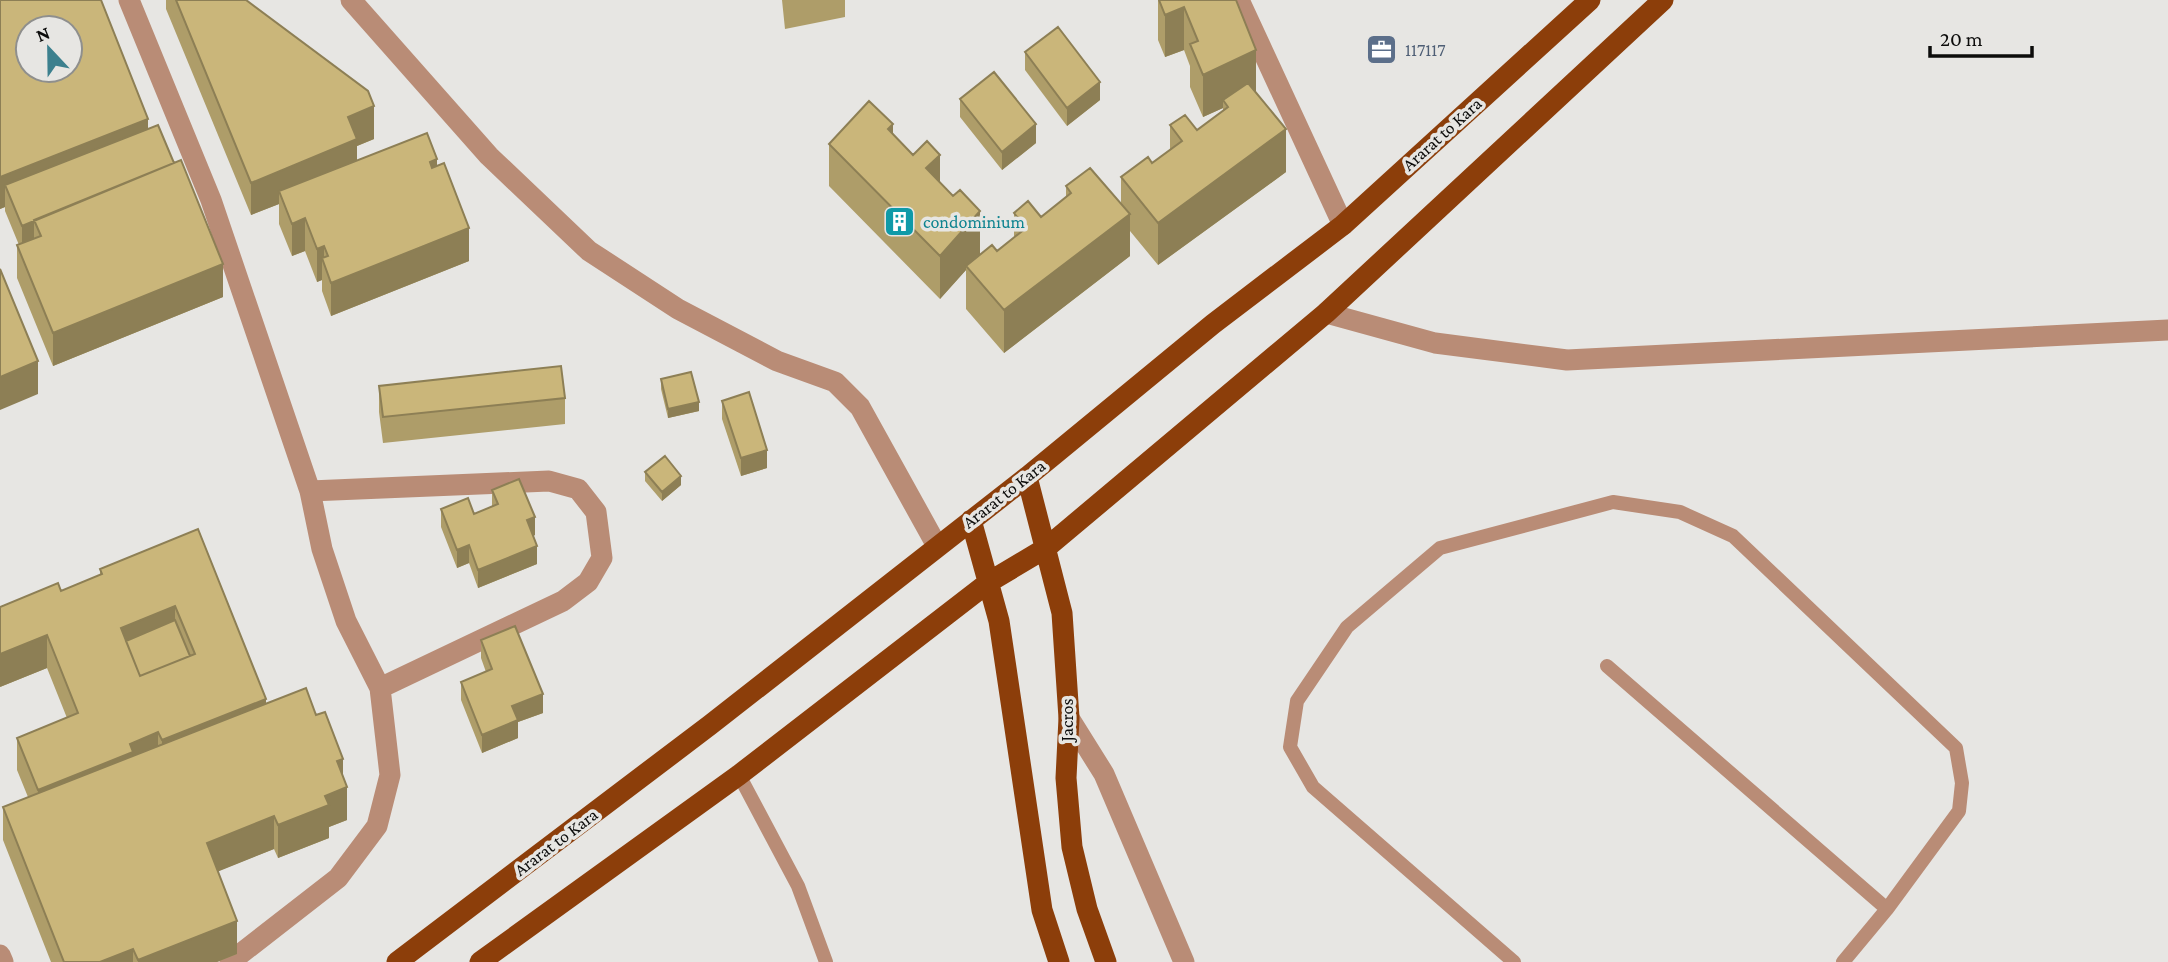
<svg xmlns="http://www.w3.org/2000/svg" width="2168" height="962" viewBox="0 0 2168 962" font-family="'Crimson Pro',serif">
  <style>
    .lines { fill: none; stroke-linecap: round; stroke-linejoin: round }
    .lane { stroke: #b98c76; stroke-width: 14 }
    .street { stroke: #b98c76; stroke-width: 21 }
    .primary { stroke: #8c3e0a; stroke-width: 21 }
    .wall { fill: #ae9d69 }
    .shaded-wall { fill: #8d7f55 }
    .building { fill: #cab67a; stroke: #8d7f55; stroke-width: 2; fill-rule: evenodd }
    .labels { text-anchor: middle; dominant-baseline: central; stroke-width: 7; stroke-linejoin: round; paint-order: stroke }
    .service-label { font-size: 18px; fill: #4e5e75; stroke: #e7e6e3; text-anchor: start }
    .street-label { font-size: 18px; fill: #0c0c0b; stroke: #e7e6e3 }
    .culture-label { font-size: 18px; fill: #0d838f; stroke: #e7e6e3; text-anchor: start }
  </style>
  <rect width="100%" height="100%" fill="#e7e6e3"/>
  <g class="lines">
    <path class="lane" d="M1607,666L1887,909
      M739,775L798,886L826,962
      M1514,962L1313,787L1290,747L1297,701L1347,627L1440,548L1613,502L1680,512L1733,536L1956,748L1962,783L1959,811L1887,909L1843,962"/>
    <path class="street" d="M129,0L211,200L310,491L322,549L346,621L380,688L390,775L377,826L338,878L230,962
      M351,0L489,156L589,251L678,309L777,361L835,382L860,407L937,546
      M1239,0L1343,225
      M1326,313L1435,343L1567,360L2168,330
      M310,491L549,481L578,489L596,512L602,558L588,582L563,601L380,688
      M1069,718L1104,774L1184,962
      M0,955L3,962"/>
    <path class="primary" d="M1027,477L1062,613L1069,718L1066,778L1072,847L1087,909L1106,962
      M971,520L999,621L1042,910L1059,962
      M397,962L710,725L1027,477L1213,324L1343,225L1590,0
      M480,962L739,775L989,582L1046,548L1326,313L1663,0"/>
  </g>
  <path class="wall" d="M0,0L148,129L223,297L53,366L17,278V245H19L5,211V207L0,209Z
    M166,0H246L374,139L357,146V161L437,166L469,261L331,316L322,291V280L317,282L305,251L292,256L279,224V204L251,215L166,9Z
    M782,0H845V17L785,29Z
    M1158,0H1236L1256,93L1286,172L1158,265L1130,231V256L1004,353L966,309V270L940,299L829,186V144L893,134L940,182L980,254L997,251L1014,238V213L1041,217L1066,197V186L1121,204V177L1152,163L1170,150V125L1197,130L1223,111V108L1203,117L1190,87V66L1184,50L1165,57L1158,40Z
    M1025,52L1100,100L1067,126L1025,70Z
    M960,99L1036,143L1002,170L960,117Z
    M661,379L699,411L668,418L661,389Z
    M379,386L565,398V424L383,443L379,412Z
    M722,401L767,468L741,476L722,419Z
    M645,472L681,485L662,501L645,481Z
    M492,490L535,535L533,536L537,564L478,588L469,563L457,568L441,527V509L474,514L492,507Z
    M198,529L266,704L316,715L343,777L347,820L329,827V838L278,858L274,849L218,871L237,954L217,962H51L3,840V807L28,797L17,770V738L67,718L47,668L0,687L61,591L100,575V569Z
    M481,640L543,713L518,722V738L482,753L461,700V682L486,672L481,658Z"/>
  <path class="shaded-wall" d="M1184,7V50L1165,57V15Z
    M1256,50V93L1223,100V108L1203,117V75Z
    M1100,82V100L1067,126V108Z
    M374,106V139L357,146V171L279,191V204L251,215V183L348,117Z
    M148,119V152L5,185V207L0,209V177Z
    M893,124V167L888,129Z
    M1036,124V143L1002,170V152Z
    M1286,129V172L1158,265V223Z
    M940,155V197L926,168Z
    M437,159V192L430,162Z
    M980,211V254L966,266V270L940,299V256Z
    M1130,214V256L1004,353V310Z
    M305,218V251L292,256V224Z
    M34,221V247L22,252V226Z
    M469,228V261L331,316V283Z
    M324,246V263L322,258V280L317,282V249Z
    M223,264V297L53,366V333Z
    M38,361V394L0,410V377Z
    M699,402V411L668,418V409Z
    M767,450V468L741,476V458Z
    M681,476V485L662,501V492Z
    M535,517V535L527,539V520Z
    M469,545V563L457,568V550Z
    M537,546V564L478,588V570Z
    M175,606V638L127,658L121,628Z
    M47,635V668L0,687V654Z
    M543,694V713L518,722V738L482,753V735L512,706Z
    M266,699V731L162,773V740Z
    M158,732V765L38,823V790L130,744Z
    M343,759V789L347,787V820L329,827V838L278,858V825L325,796L337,761Z
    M274,816V849L207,876V843Z
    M237,921V954L217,962H138V960Z
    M133,949V962H100Z"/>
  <path class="building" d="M0,0H101L148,119L0,177ZM28,28H70V70H28Z
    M176,0H246L368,91L374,106L348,117L357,139L251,183Z
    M1159,0H1236L1256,50L1203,75L1190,44L1198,41L1184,7L1165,15Z
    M1058,27L1100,82L1067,108L1025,52Z
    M994,72L1036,124L1002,152L960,99Z
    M1248,83L1286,129L1158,223L1121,177L1148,157L1152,163L1182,141L1170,125L1185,115L1197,130L1228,107L1223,100Z
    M869,101L893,124L888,129L913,155L927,141L940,155L926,168L953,196L960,190L980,211L940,256L829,144Z
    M158,125L174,163L22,226L5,185Z
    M427,133L437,159L430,162L432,168L444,163L469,228L331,283L322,258L328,256L324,246L317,249L305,218L292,224L279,191Z
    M181,160L223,264L53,333L17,245L41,236L34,220Z
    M1090,168L1130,214L1004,310L966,266L992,245L997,251L1026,228L1014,213L1028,201L1041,217L1071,193L1066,186Z
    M0,269L38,361L0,377Z
    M561,366L565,398L383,417L379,386Z
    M691,372L699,402L668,409L661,379Z
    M749,392L767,450L741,458L722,401Z
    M665,456L681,476L662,492L645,472Z
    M519,479L535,517L527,520L537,546L478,570L469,545L457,550L441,509L468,498L474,514L498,504L492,490Z
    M198,529L266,699L162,740L158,732L130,744L133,752L38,790L17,738L78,713L47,635L0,654V607L58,583L61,591L102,574L100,569ZM175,606L195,654L140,676L121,628Z
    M175,620L190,656L140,676L126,641Z
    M515,626L543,694L512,706L518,720L482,735L461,682L492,669L481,640Z
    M306,688L316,715L325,712L343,759L337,761L347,787L325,796L329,805L278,825L274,816L207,843L237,921L138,960L133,949L100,962H64L3,807Z"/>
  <defs>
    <symbol id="office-square" viewBox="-11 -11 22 22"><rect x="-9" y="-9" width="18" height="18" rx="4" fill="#5c6f8a" stroke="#e7e6e3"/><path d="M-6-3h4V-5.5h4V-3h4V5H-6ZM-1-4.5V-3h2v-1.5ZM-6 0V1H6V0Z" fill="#fff"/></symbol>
    <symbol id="building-square" viewBox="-11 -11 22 22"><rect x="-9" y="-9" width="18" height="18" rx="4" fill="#0f9aa8" stroke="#e7e6e3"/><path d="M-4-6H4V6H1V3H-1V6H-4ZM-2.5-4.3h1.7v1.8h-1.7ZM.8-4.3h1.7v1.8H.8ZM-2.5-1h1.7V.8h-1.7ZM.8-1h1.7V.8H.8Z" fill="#fff"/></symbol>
  </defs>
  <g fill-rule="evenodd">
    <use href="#office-square" x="1364" y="32" width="35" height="35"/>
    <use href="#building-square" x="882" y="204" width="35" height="35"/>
  </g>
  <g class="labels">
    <g class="service-label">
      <text x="1405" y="50">117117</text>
    </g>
    <g class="street-label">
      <text transform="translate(1442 134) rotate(-42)">Ararat to Kara</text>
      <text transform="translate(1004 494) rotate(-38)">Ararat to Kara</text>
      <text transform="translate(1067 720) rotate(-90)">Jacros</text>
      <text transform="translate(556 842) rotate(-37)">Ararat to Kara</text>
    </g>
    <g class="culture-label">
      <text x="923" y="222">condominium</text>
    </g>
  </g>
  <g transform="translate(49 49) rotate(338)"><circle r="33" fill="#e7e6e3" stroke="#8f8f8d" stroke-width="2"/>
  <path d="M0-5L12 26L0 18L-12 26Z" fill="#3c808e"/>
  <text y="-10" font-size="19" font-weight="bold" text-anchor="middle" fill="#0c0c0b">N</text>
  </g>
  <path d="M1930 46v10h102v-10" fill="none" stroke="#0c0c0b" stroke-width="3.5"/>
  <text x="1940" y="46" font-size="21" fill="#0c0c0b" stroke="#e7e6e3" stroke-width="5" paint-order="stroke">20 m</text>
</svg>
